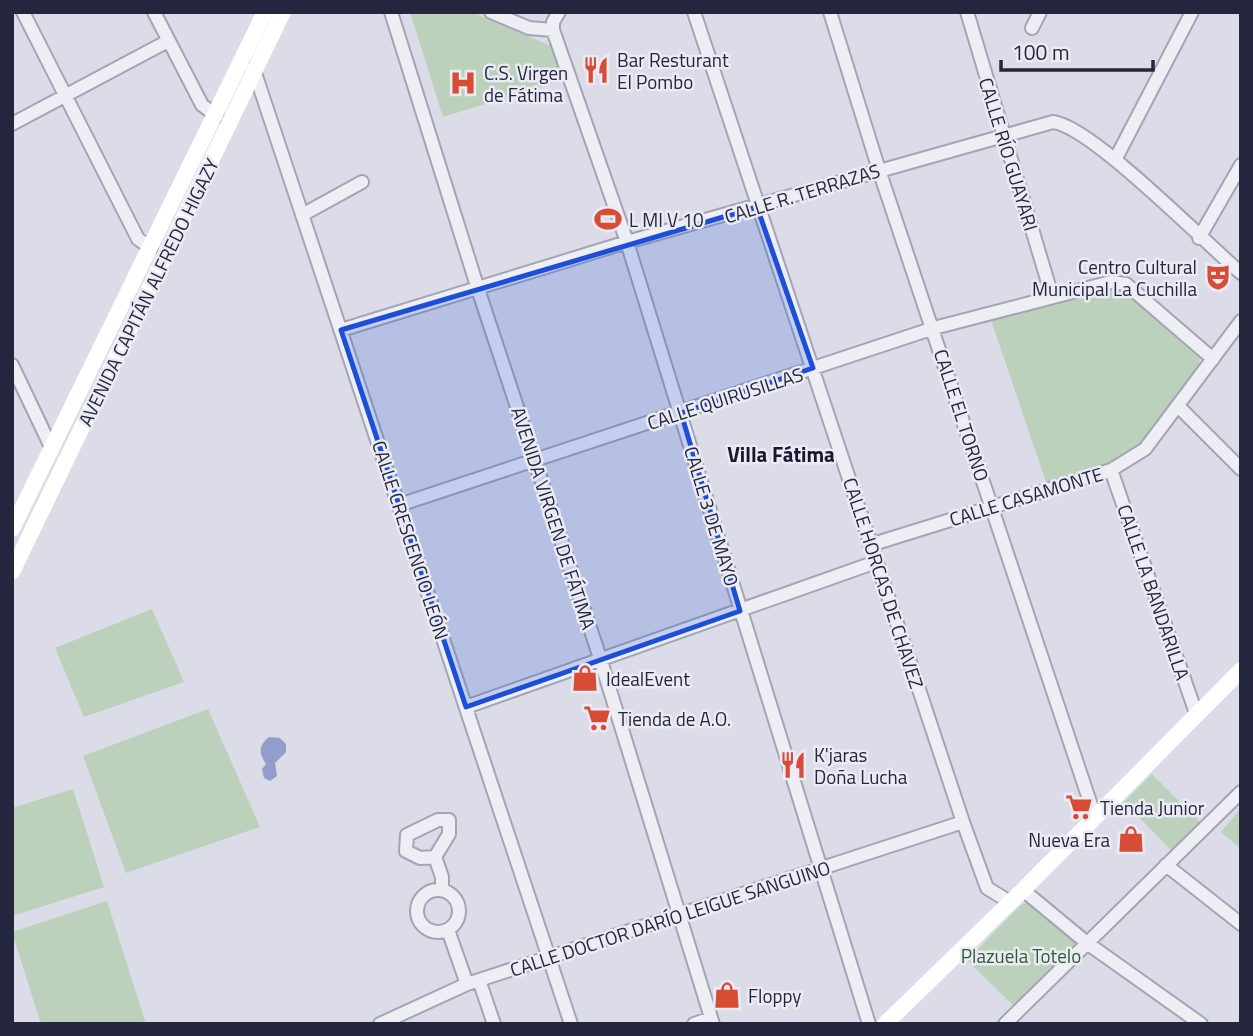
<svg xmlns="http://www.w3.org/2000/svg" width="1253" height="1036" viewBox="0 0 1253 1036" font-family="'Titillium Web',sans-serif">
  <style>
    .green { fill: #bbd1bc }
    .water { fill: #939dca }
    .lines { fill: none; stroke-linecap: round; stroke-linejoin: round }
    .street-casing { stroke: #a4a5b4; stroke-width: 16 }
    .street { stroke: #eeeef5; stroke-width: 12 }
    .secondary { stroke: #fff; stroke-width: 16 }
    .marked { fill: #1d4ed8; fill-opacity: 0.2; stroke: #1d4ed8; stroke-width: 5; stroke-linejoin: round }
    .labels { text-anchor: middle; dominant-baseline: central; stroke-width: 5; stroke-linejoin: round; paint-order: stroke }
    .poi-label { font-size: 19px; fill: #24263d; stroke: #eaebf4; text-anchor: start }
    .street-label { font-size: 19px; fill: #24263d; stroke: #eaebf4 }
    .park-label { font-size: 19px; fill: #305a35; stroke: #eaebf4 }
    .neighbourhood-label { font-size: 21px; font-weight: bold; fill: #17182e; stroke: #eaebf4 }
  </style>
  <rect width="100%" height="100%" fill="#dbdce7"/>
  <path class="green" d="M410,12H472L551,46L563,80L443,117Z
    M1113,286L1121,289L1199,356L1200,365L1138,448L1099,468L1046,482L991,320Z
    M152,609L184,682L84,717L55,648Z
    M208,709L260,827L126,873L83,756Z
    M1152,774L1201,823L1173,852L1124,802Z
    M73,789L104,887L12,916V808Z
    M1241,808V849L1221,832Z
    M107,901L146,1024H41L12,932Z
    M1026,903L1075,940L1077,946L1017,1009L967,960L1021,905Z"/>
  <path class="water" d="M269,737L280,738L286,744V752L275,763L277,776L270,781L264,778L262,769L266,764C259,753 258,746 269,737Z"/>
  <g class="lines">
    <defs>
      <path id="street" d="M23,12L138,239L151,248
        M154,12L202,105L217,116
        M391,12L478,289L600,658L713,1024
        M491,12L529,28L553,30
        M559,12L553,22V30L627,242L869,1024
        M694,12L963,822L987,888L1010,902
        M830,12L879,170L1095,817
        M967,12L1052,296
        M1032,28L1040,12
        M251,69L255,73L571,1024
        M12,124L168,41
        M1115,160L1192,12
        M302,215L362,182
        M1199,238L1241,165
        M341,330L627,242L1053,122C1091,126 1204,242 1241,273
        M12,365L51,447
        M1178,406L1241,469
        M1111,470L1196,713
        M399,505L934,328L1111,282L1126,284L1213,359
        M870,545L1111,470L1145,449L1241,321
        M466,707L876,562
        M438,820H449V834L435,857L420,858L406,851L407,835Z
        M435,857L442,877V890
        M1166,865L1241,924
        M417 911a21 21 0 1 1 42 0a21 21 0 1 1-42 0Z
        M1023,890L1087,943L1201,1024
        M448,930L467,984
        M479,980L494,1024
        M380,1024L467,984L963,822
        M694,1024L711,1018
        M1005,1024L1241,792"/>
    </defs>
    <use href="#street" class="street-casing"/>
    <use href="#street" class="street"/>
    <path class="secondary" d="M12,529L265,12
      M12,572L283,12
      M885,1024L1023,890L1241,670"/>
  </g>
  <path class="marked" d="M757,207L813,368L681,413L740,611L466,707L341,330Z"/>
  <defs>
    <symbol id="restaurant-bare" viewBox="-9 -9 18 18"><path d="M-5-6h1v4h1v-4h1v4h1v-4h1v5L-1.5 .5V6h-2V.5L-5-1ZM5-6V6H3V1.5H1.5Q1.5-4 5-6Z" fill="#d74c35" stroke="#eaebf4" stroke-width="2.5" paint-order="stroke"/></symbol>
    <symbol id="hospital-bare" viewBox="-9 -9 18 18"><path d="M-5-5h3v3.5h4V-5h3V5h-3V1.5h-4V5h-3Z" fill="#d74c35" stroke="#eaebf4" stroke-width="2.5" paint-order="stroke"/></symbol>
    <symbol id="stadium-bare" viewBox="-9 -9 18 18"><path d="M0-5a6.5 5 0 1 0 0 10a6.5 5 0 1 0 0-10ZM-3.5-1.8h7v3.6h-7Z" fill="#d74c35" stroke="#eaebf4" stroke-width="2.5" paint-order="stroke"/></symbol>
    <symbol id="theatre-bare" viewBox="-9 -9 18 18"><path d="M-5-5.5Q0-4 5-5.5V0Q5 5 0 6Q-5 5-5 0ZM-3.3-2.5H-1v1.5H-3.3ZM1-2.5H3.3v1.5H1ZM-2.8 1Q0 5.5 2.8 1Z" fill="#d74c35" stroke="#eaebf4" stroke-width="2.5" paint-order="stroke"/></symbol>
    <symbol id="shop-bare" viewBox="-9 -9 18 18"><path d="M-5-2.5h2.3a2.7 3.5 0 0 1 5.4 0H5L5.5 6h-11ZM-1.5-2.5h3a1.5 2.3 0 0 0-3 0Z" fill="#d74c35" stroke="#eaebf4" stroke-width="2.5" paint-order="stroke"/></symbol>
    <symbol id="supermarket-bare" viewBox="-9 -9 18 18"><path d="M-6-5.5h2.5l.6 2H6L4.5 2H-2.5L-4.4-4H-6ZM-1.5 3.2a1.3 1.3 0 1 0 .1 0ZM3 3.2a1.3 1.3 0 1 0 .1 0Z" fill="#d74c35" stroke="#eaebf4" stroke-width="2.5" paint-order="stroke"/></symbol>
  </defs>
  <g fill-rule="evenodd">
    <use href="#restaurant-bare" x="577" y="51" width="38" height="38"/>
    <use href="#hospital-bare" x="444" y="64" width="38" height="38"/>
    <use href="#stadium-bare" x="589" y="200" width="38" height="38"/>
    <use href="#theatre-bare" x="1199" y="258" width="38" height="38"/>
    <use href="#shop-bare" x="566" y="659" width="38" height="38"/>
    <use href="#supermarket-bare" x="578" y="699" width="38" height="38"/>
    <use href="#restaurant-bare" x="774" y="746" width="38" height="38"/>
    <use href="#supermarket-bare" x="1060" y="788" width="38" height="38"/>
    <use href="#shop-bare" x="1112" y="820" width="38" height="38"/>
    <use href="#shop-bare" x="708" y="976" width="38" height="38"/>
  </g>
  <g class="labels">
    <g class="poi-label">
      <text x="617" y="59">Bar Resturant<tspan x="617" dy="22">El Pombo</tspan></text>
      <text x="484" y="72">C.S. Virgen<tspan x="484" dy="22">de Fátima</tspan></text>
      <text x="629" y="219">L MI V 10</text>
      <text x="1197" y="266" text-anchor="end">Centro Cultural<tspan x="1197" dy="22">Municipal La Cuchilla</tspan></text>
      <text x="606" y="678">IdealEvent</text>
      <text x="618" y="718">Tienda de A.O.</text>
      <text x="814" y="754">K'jaras<tspan x="814" dy="22">Doña Lucha</tspan></text>
      <text x="1100" y="807">Tienda Junior</text>
      <text x="1110" y="839" text-anchor="end">Nueva Era</text>
      <text x="748" y="995">Floppy</text>
    </g>
    <g class="street-label">
      <text transform="translate(1009 154) rotate(73)">CALLE RÍO GUAYARI</text>
      <text transform="translate(802 193) rotate(-17)">CALLE R. TERRAZAS</text>
      <text transform="translate(148 292) rotate(-64)">AVENIDA CAPITÁN ALFREDO HIGAZY</text>
      <text transform="translate(725 398) rotate(-18)">CALLE QUIRUSILLAS</text>
      <text transform="translate(962 415) rotate(72)">CALLE EL TORNO</text>
      <text transform="translate(1026 496) rotate(-17)">CALLE CASAMONTE</text>
      <text transform="translate(712 516) rotate(73)">CALLE 3 DE MAYO</text>
      <text transform="translate(554 518) rotate(72)">AVENIDA VIRGEN DE FÁTIMA</text>
      <text transform="translate(411 540) rotate(72)">CALLE CRESCENCIO LEÓN</text>
      <text transform="translate(884 583) rotate(72)">CALLE HORCAS DE CHAVEZ</text>
      <text transform="translate(1154 592) rotate(71)">CALLE LA BANDARILLA</text>
      <text transform="translate(670 918) rotate(-18)">CALLE DOCTOR DARÍO LEIGUE SANGUINO</text>
    </g>
    <g class="park-label">
      <text x="1021" y="955">Plazuela Totelo</text>
    </g>
    <g class="neighbourhood-label">
      <text x="781" y="454">Villa Fátima</text>
    </g>
  </g>
  <rect width="1253" height="1036" fill="none" stroke="#24263d" stroke-width="28"/>
  <path d="M1001 60v10h152v-10" fill="none" stroke="#24263d" stroke-width="3.5"/>
  <text x="1012" y="60" font-size="21" fill="#24263d" stroke="#eaebf4" stroke-width="5" paint-order="stroke">100 m</text>
</svg>
